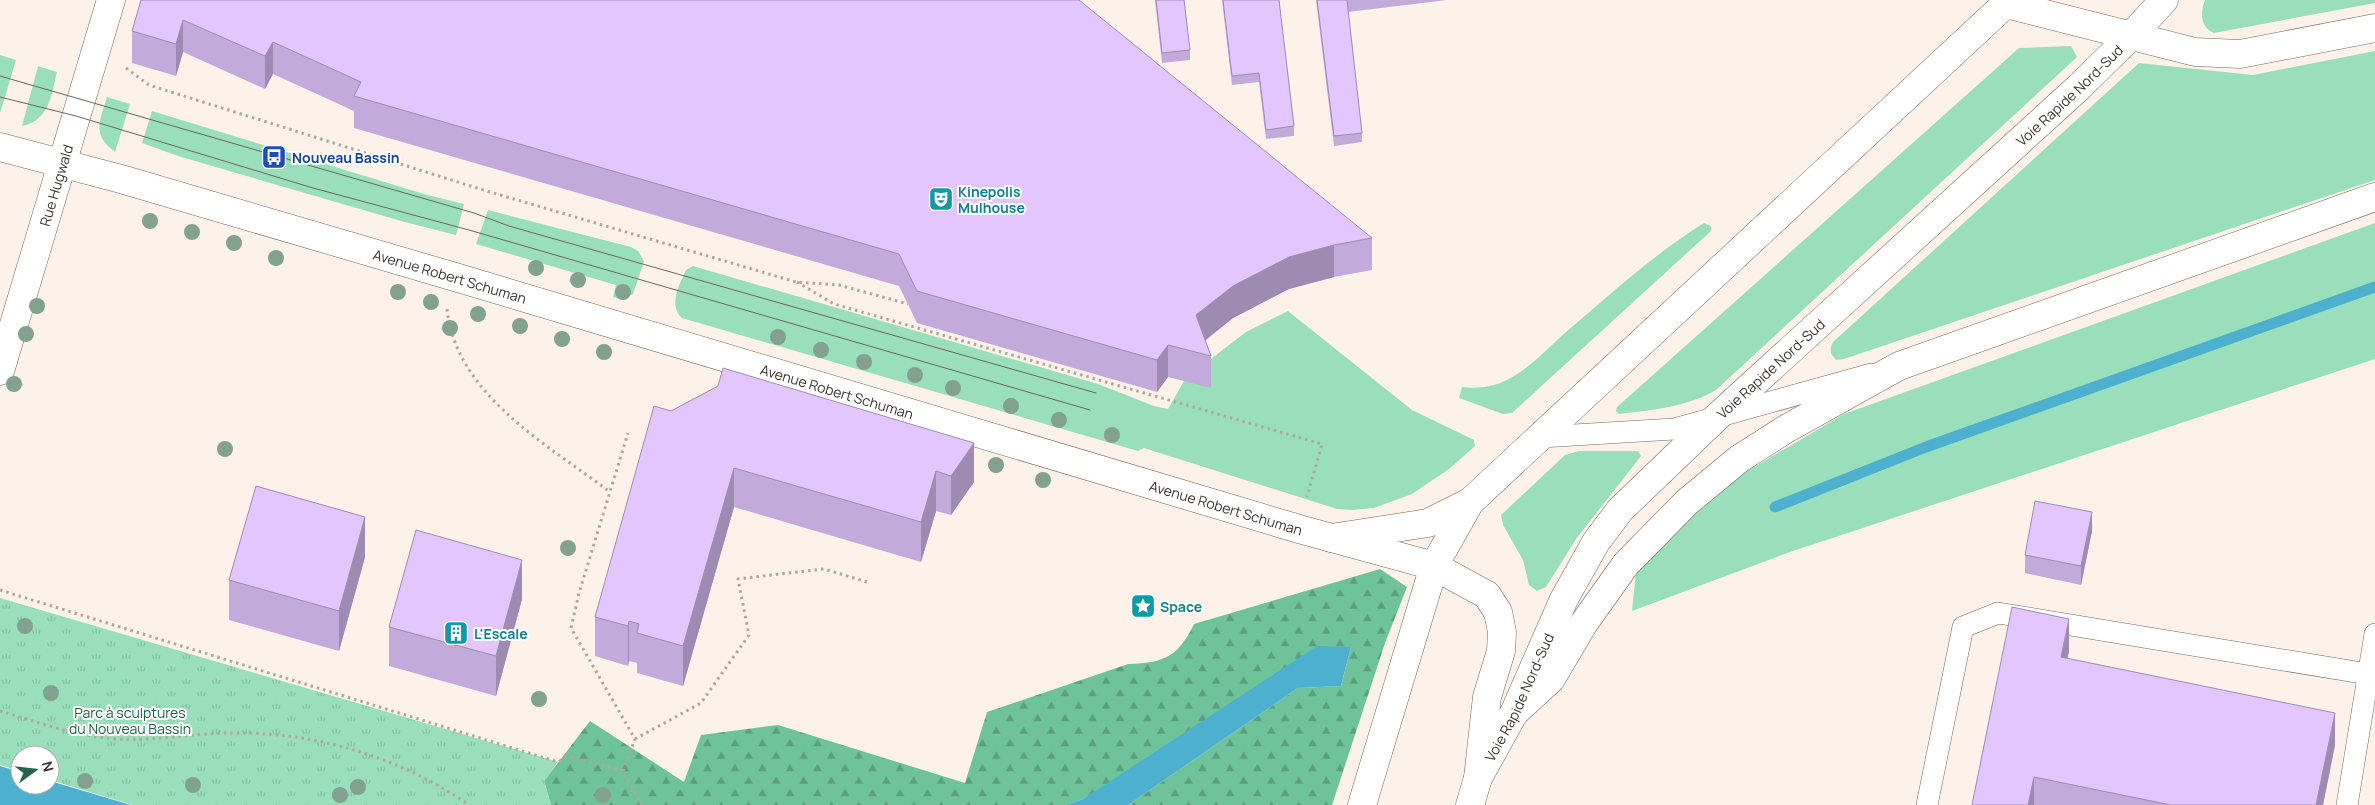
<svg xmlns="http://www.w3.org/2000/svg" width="2375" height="805" viewBox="0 0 2375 805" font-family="Manrope,sans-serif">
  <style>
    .grass { fill: #99dfbc }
    .forest { fill: url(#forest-firs) }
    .park { fill: url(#park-tufts) }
    .water { fill: #4cb0ce }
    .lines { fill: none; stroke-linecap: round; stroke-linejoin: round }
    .stream { stroke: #4cb0ce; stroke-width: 11 }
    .service-casing { stroke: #74675f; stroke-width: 22 }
    .minor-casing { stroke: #74675f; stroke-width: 29 }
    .primary-casing { stroke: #74675f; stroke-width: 29 }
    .trunk-casing { stroke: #74675f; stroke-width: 29 }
    .motorway-casing { stroke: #74675f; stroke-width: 29 }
    .path { stroke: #b0a7a1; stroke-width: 3; stroke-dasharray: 2.5 4; stroke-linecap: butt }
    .service { stroke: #fff; stroke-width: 21 }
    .minor { stroke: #fff; stroke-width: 28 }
    .primary { stroke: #fff; stroke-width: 28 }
    .trunk { stroke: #fff; stroke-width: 28 }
    .motorway { stroke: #fff; stroke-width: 28 }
    .tram { stroke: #6b6560; stroke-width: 1 }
    .tree { fill: #83a18f }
    .wall { fill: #c2aada }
    .shaded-wall { fill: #9e8bb1 }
    .building { fill: #e2c6fd; stroke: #9e8bb1 }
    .labels { text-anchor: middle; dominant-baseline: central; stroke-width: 4; stroke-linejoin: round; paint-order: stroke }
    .street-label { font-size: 14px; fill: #393430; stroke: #fff }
    .transit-label { font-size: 14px; font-weight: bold; fill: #164399; stroke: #fff; text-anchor: start }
    .culture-label { font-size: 14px; font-weight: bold; fill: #0d838f; stroke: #fff; text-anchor: start }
    .park-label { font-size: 14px; fill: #1f5f44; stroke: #fff }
  </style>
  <defs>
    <pattern id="forest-firs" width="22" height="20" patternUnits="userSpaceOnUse" patternTransform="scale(1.25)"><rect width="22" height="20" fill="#6fc39b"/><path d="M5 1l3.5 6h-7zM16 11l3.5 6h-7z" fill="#5c9f7f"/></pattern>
    <pattern id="park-tufts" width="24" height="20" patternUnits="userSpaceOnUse" patternTransform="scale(1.25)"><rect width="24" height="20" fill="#99dfbc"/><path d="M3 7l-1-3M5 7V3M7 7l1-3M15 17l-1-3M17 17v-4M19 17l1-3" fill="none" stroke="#85c0a2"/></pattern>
  </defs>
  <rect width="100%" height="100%" fill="#fdf2ea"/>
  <path class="grass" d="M2205,0H2375V3L2214,33C2200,28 2200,12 2205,0Z
    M2071,46L2077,57L1716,390C1687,407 1652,410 1619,414L1616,411L1617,407L2019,48Z
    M2375,51V180L1844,359L1836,360C1830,354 1829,350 1833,342L2139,63L2253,75Z
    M0,55L16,60L0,113Z
    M38,66L57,72C51,95 50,120 22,126Z
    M107,97L130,104L115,152C91,134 100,121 107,97Z
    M152,111L424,194L464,204L456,235L401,221L178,156L142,143Z
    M488,210L631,247L638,251L644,261L633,294L621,299L613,297L616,285L476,244Z
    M1704,223L1711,226V231L1512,413L1503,414L1459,398L1462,387C1477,389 1493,387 1507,380C1529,369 1548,348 1566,332C1611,294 1654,254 1704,223Z
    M2375,223V359L1790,552L1632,611L1636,572L1667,537L1732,480L1844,414Z
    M693,266L1098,384L1154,406L1168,409L1184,381L1203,365L1246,332L1288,311L1412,410L1470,438L1474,440L1475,446L1449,469L1412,494L1374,508L1351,510L1337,509L1144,448L1138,451L682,318C668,305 679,285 686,270Z
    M1579,451H1638L1641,456L1576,539L1546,587L1537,591L1529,585L1523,560L1503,525L1501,515L1565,455Z"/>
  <path class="forest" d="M1380,569L1407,587L1385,643L1332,805H1128L1298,688L1341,686L1351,647L1083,799L1065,805H551L544,781L590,721L684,782L701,735L778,725L965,783L987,712L1128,664C1164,663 1178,657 1194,624Z"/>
  <path class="park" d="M0,598L558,762L544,781L551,805H133L50,780V755H20V771L0,765Z"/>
  <path class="water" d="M1317,646L1351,647L1341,686L1298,688L1128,805H1065L1083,799Z
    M0,766L20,772V785H50V781L131,805H0Z"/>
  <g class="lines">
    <path class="stream" d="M1775,507L1926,447L2375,287"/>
    <defs>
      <path id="service" d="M1541,437L1674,429L1871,374
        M1927,805L1963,627L1998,613L2368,674
        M2347,805L2375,634"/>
      <g id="minor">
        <path id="s1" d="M0,371L111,0"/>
      </g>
      <g id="primary">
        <path id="s2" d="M0,147L121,179L455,277L1299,529L1434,566L1487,595L1498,612L1502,632L1501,651L1487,697L1478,778"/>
      </g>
      <g id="trunk">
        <path d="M1331,538L1428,523L1470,502"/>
        <path d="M1362,805L1434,566L1470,502L2010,0"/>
        <path id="s3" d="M1470,805L1478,778L1514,713L1564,599L1596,542L1620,510L1719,415L2078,88L2132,35L2164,0"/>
      </g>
      <path id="motorway" d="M2006,4L2195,52L2240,54L2375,28
        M1514,713L1551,679L1584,623L1626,564L1687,502L1739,459L1786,429L1899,366L2375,197"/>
    </defs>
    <use href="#service" class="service-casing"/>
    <use href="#minor" class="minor-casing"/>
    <use href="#primary" class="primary-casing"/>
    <use href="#trunk" class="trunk-casing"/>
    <use href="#motorway" class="motorway-casing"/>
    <path class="path" d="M126,68L149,85L480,189L796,282L839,285L908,304
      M797,282L834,304L1322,444L1307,497
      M447,309C456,395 548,445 610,492
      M0,590L558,762L568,756L623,771L642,805
      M0,711C38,722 77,737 117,739C154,741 190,734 227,733C312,731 399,756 469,805
      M635,739L701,703L749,635L738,579L824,569L867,582
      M623,771L635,739L571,628L579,593L628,433"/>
    <use href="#service" class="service"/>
    <use href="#minor" class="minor"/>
    <use href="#primary" class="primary"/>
    <use href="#trunk" class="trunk"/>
    <use href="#motorway" class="motorway"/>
    <path class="tram" d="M0,76L474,213L509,226L1096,393
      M0,97L76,116L313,188L469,230L1090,410"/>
  </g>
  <g class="tree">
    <circle cx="150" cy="221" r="8"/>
    <circle cx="192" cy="232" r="8"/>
    <circle cx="234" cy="243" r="8"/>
    <circle cx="276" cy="258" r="8"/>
    <circle cx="536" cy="268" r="8"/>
    <circle cx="578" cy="280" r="8"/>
    <circle cx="398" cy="292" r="8"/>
    <circle cx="623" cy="292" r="8"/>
    <circle cx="431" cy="302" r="8"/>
    <circle cx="37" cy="306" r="8"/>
    <circle cx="478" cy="314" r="8"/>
    <circle cx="520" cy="326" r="8"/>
    <circle cx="450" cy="328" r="8"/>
    <circle cx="26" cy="334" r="8"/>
    <circle cx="778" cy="337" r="8"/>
    <circle cx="562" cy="339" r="8"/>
    <circle cx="821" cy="350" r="8"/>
    <circle cx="604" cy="352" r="8"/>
    <circle cx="864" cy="362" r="8"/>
    <circle cx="915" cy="375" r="8"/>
    <circle cx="14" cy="384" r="8"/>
    <circle cx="953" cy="388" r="8"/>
    <circle cx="1011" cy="406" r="8"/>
    <circle cx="1059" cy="420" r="8"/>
    <circle cx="1112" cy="435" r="8"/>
    <circle cx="225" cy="449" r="8"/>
    <circle cx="996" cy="465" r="8"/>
    <circle cx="1043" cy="480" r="8"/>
    <circle cx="568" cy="548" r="8"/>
    <circle cx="25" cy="626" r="8"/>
    <circle cx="51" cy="693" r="8"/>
    <circle cx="539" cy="699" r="8"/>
    <circle cx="85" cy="781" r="8"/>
    <circle cx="193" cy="785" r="8"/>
    <circle cx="358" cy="787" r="8"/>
    <circle cx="340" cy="795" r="8"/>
    <circle cx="603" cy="795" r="8"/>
  </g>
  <path class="wall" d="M141,0L1372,238V270L1334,277L1289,289L1233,318L1205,340L1211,356V388L1168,377L1157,392L917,323L899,286L354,128V111L273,74L265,89L183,52L176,76L132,63V31Z
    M1155,0H1184L1190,50V60L1162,63Z
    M1222,0H1279L1294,126V136L1266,139L1259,82L1232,85Z
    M1316,0H1447L1348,12L1362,133V142L1334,146Z
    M718,386L974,482L951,515L936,511L921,562L734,507L683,686L637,673V663L629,661L628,666L595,656V617L671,411Z
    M2092,531L2081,585L2025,573V555Z
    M365,557L339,651L229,620V580Z
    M522,599L496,696L389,666V627Z
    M2069,651L2067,659L2335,745L2323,805H1972Z"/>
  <path class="shaded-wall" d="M183,20V52L176,76V44Z
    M273,42V74L265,89V56Z
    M1334,245V277L1289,289L1233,318L1196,348V315L1233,286L1289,257Z
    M1168,345V377L1157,392V360Z
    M974,443V482L951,515V476Z
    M734,468V507L683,686V646Z
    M936,471V511L921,562V522Z
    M2092,512V531L2081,585V566Z
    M365,517V557L339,651V611Z
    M522,560V599L496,696V656Z
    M2069,619V651L2061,690V657Z
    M629,621V661L628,666V626Z
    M2335,713V745L2323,805H2316Z
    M2034,777V805H2028Z"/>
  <path class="building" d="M141,0H1079L1372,238L1334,245L1289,257L1233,286L1196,315L1211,356L1168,345L1157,360L917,291L899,254L354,96L361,82L273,42L265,56L183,20L176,44L132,31Z
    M1156,0H1184L1190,50L1162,53Z
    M1223,0H1279L1294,126L1266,130L1259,73L1232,76Z
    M1317,0H1347L1362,133L1334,136Z
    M723,368L974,443L951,476L936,471L921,522L734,468L683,646L637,633L639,624L629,621L628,626L595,617L654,406L671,411L718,386Z
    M256,486L365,517L339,611L229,580Z
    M2035,501L2092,512L2081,566L2025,555Z
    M416,530L522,560L496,656L389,627Z
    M2012,607L2069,619L2061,657L2335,713L2316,805H2171L2034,777L2028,805H1972Z"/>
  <defs>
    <symbol id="bus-square" viewBox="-11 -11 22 22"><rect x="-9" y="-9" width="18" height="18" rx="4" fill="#1a4fb4" stroke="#fff"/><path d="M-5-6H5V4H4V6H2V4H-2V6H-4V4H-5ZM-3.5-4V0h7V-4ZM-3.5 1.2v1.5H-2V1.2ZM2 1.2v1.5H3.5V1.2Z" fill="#fff"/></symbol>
    <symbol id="theatre-square" viewBox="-11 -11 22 22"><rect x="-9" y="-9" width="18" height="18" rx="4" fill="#0f9aa8" stroke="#fff"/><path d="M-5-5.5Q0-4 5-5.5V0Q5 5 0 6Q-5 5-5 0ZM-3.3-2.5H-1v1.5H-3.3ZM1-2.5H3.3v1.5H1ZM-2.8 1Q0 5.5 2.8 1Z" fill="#fff"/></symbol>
    <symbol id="sight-square" viewBox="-11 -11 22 22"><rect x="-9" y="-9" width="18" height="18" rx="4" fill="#0f9aa8" stroke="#fff"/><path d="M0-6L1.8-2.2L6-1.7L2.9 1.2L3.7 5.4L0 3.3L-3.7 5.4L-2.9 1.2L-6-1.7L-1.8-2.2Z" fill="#fff"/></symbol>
    <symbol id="building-square" viewBox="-11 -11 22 22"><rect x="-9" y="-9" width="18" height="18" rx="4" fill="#0f9aa8" stroke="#fff"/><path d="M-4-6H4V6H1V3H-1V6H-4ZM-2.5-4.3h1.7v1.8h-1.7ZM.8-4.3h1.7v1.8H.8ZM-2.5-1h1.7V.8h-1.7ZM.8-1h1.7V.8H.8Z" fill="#fff"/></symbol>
  </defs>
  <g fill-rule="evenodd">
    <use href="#bus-square" x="260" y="143" width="28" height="28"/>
    <use href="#theatre-square" x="927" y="185" width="28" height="28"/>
    <use href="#sight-square" x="1129" y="592" width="28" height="28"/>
    <use href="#building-square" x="442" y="619" width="28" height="28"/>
  </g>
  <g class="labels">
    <g class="street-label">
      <text stroke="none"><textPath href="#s3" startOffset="944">Voie Rapide Nord-Sud</textPath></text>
      <text stroke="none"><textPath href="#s1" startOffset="194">Rue Hugwald</textPath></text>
      <text stroke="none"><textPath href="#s2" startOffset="468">Avenue Robert Schuman</textPath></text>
      <text stroke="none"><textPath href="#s3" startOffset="539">Voie Rapide Nord-Sud</textPath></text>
      <text stroke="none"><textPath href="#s2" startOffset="872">Avenue Robert Schuman</textPath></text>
      <text stroke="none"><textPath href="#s2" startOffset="1278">Avenue Robert Schuman</textPath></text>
      <text stroke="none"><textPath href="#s3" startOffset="119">Voie Rapide Nord-Sud</textPath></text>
    </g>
    <g class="transit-label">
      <text x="292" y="157">Nouveau Bassin</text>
    </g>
    <g class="culture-label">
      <text x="958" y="191">Kinepolis<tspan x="958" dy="16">Mulhouse</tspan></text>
      <text x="1160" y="606">Space</text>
      <text x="474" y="633">L'Escale</text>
    </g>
    <g class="park-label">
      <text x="130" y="712">Parc à sculptures<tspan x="130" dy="16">du Nouveau Bassin</tspan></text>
    </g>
  </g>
  <g transform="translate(35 770) rotate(75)"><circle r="24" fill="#ffffff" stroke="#b0aeac"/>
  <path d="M0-4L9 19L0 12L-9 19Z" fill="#27634d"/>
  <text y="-8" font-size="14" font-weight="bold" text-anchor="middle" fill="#393430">N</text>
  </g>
</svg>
